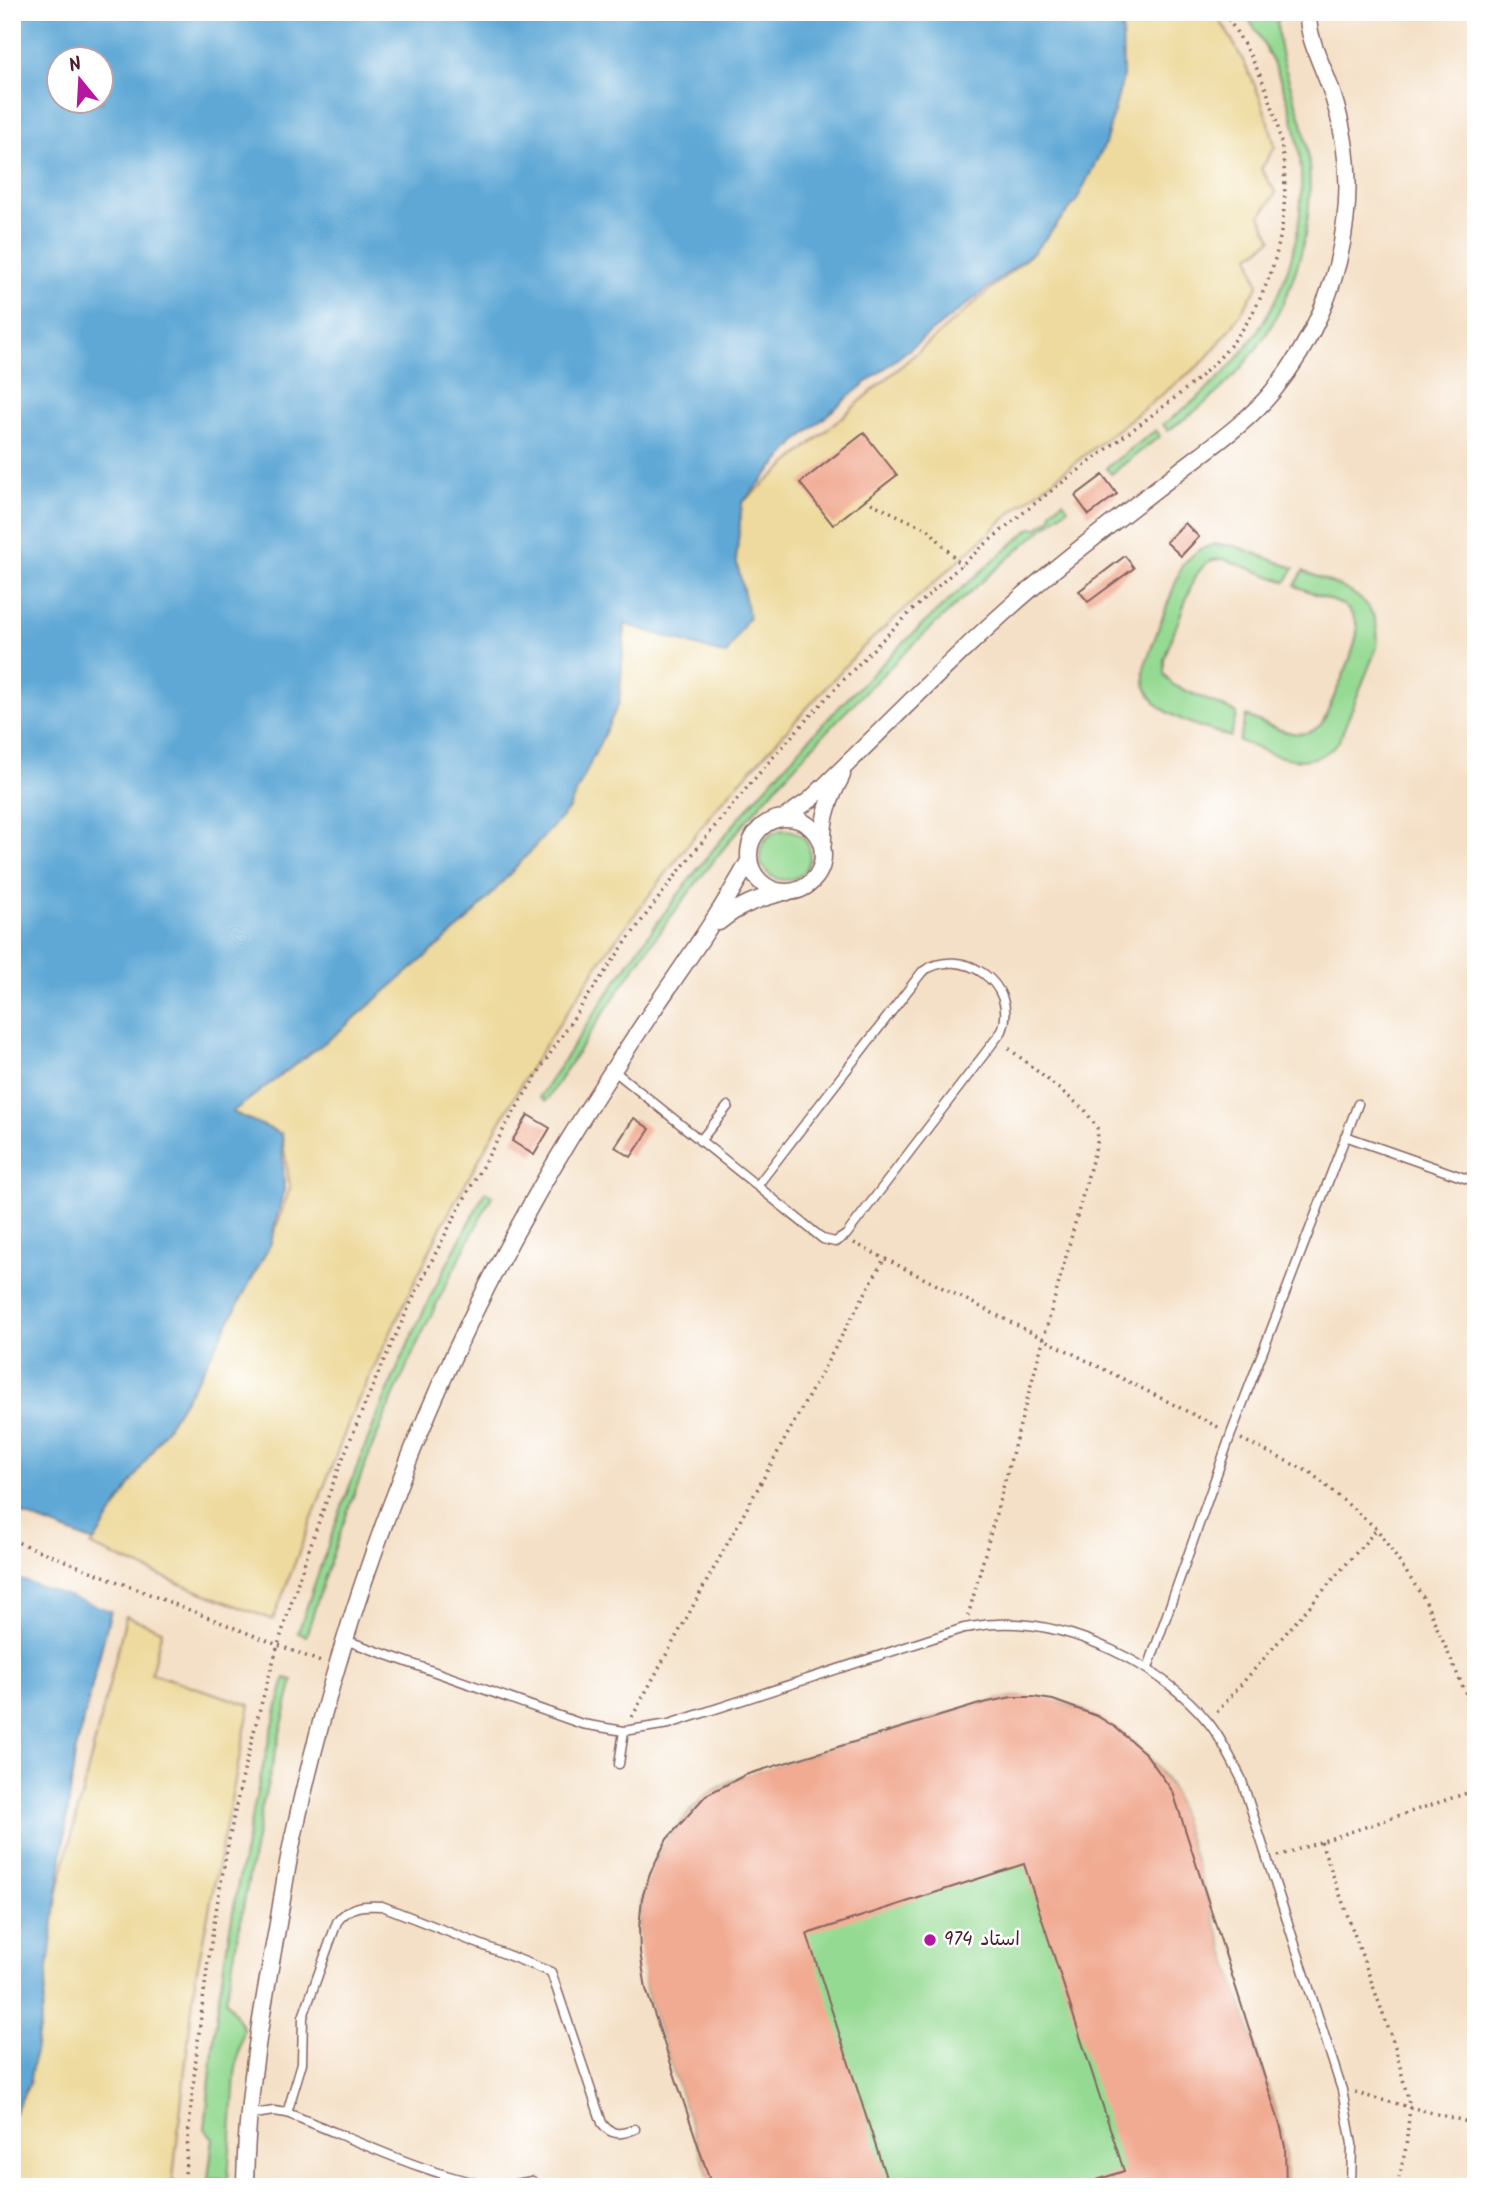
<svg xmlns="http://www.w3.org/2000/svg" width="1488" height="2199" viewBox="0 0 1488 2199" font-family="Kalam,'Playpen Sans Arabic',sans-serif">
  <style>
    .green { fill: #95da93; stroke: #707c5f; stroke-width: 2 }
    .sand { fill: #eeda9e; stroke: #9c7c64; stroke-width: 2 }
    .water { fill: #5ea8d6; stroke: #546480; stroke-width: 2; fill-rule: evenodd }
    .pier { fill: #f4e0c6 }
    .building { fill: #f1ab93 }
    .lines { fill: none; stroke-linecap: round; stroke-linejoin: round }
    .lane-casing { stroke: #866361; stroke-width: 11 }
    .street-casing { stroke: #866361; stroke-width: 19 }
    .path { stroke: #866361; stroke-width: 3.5; stroke-dasharray: 2 5; stroke-linecap: butt }
    .lane { stroke: #fff; stroke-width: 8 }
    .street { stroke: #fff; stroke-width: 16 }
    .poi-dot { fill: #b5179e; stroke: #fff; stroke-width: 2.5 }
    .labels { text-anchor: middle; dominant-baseline: central; stroke-width: 5; stroke-linejoin: round; paint-order: stroke }
    .poi-label { font-size: 19px; fill: #4a1f2b; stroke: #fff; text-anchor: start }
  </style>
  <rect width="100%" height="100%" fill="#fff"/>
  <filter id="ink" filterUnits="userSpaceOnUse"><feTurbulence type="fractalNoise" baseFrequency=".0143" numOctaves="2"/><feDisplacementMap in="SourceGraphic" scale="14" xChannelSelector="R" yChannelSelector="G"/><feConvolveMatrix kernelMatrix="1 2 1 2 8 2 1 2 1" color-interpolation-filters="sRGB"/></filter>
  <filter id="wash" filterUnits="userSpaceOnUse"><feTurbulence type="fractalNoise" baseFrequency=".00686" numOctaves="4" result="noise"/><feDisplacementMap in="SourceGraphic" scale="28" xChannelSelector="R" yChannelSelector="G"/><feGaussianBlur stdDeviation="1.57" result="paint"/><feColorMatrix in="noise" values="0 0 0 0 0 0 0 0 0 0 0 0 0 0 0 0 0 1.4 0 .05"/><feComposite in="paint" operator="in"/></filter>
  <g filter="url(#wash)">
    <rect width="100%" height="100%" fill="#f4e0c6"/>
    <path class="green" d="M1244,12H1278C1274,54 1295,90 1304,131C1324,224 1290,323 1222,388C1206,404 1187,417 1168,431L1163,424C1311,325 1344,160 1244,12Z
      M1156,430L1160,436L1111,474L1106,468Z
      M1063,501L1068,508C952,603 844,706 746,821C672,909 608,1004 546,1101L540,1097C602,1000 666,904 741,816C829,711 927,616 1031,528H1038L1051,518L1052,510Z
      M1215,544L1235,546L1294,568L1286,582L1224,559L1212,560L1206,563L1195,576L1164,659V674L1173,685L1237,713L1230,737C1196,724 1140,715 1144,668L1182,565L1198,550Z
      M1303,571C1341,588 1383,595 1377,647L1339,741C1311,776 1273,754 1239,741L1246,716C1270,725 1303,747 1323,722C1331,702 1359,646 1357,628C1356,618 1351,611 1343,605L1295,586Z
      M760 855a25 25 0 1 1 50 0a25 25 0 1 1-50 0Z
      M485,1192L492,1196C453,1270 415,1344 383,1421C353,1491 329,1564 306,1636L298,1633C335,1522 375,1412 426,1306C445,1267 465,1230 485,1192Z
      M285,1678L293,1680L262,1807L226,1999L243,2028L235,2074L228,2180L208,2179L213,2138L205,2129C210,2085 213,2040 219,1996C235,1889 257,1783 285,1678Z
      M1012,1697C1080,1696 1139,1733 1173,1792L1281,2128L1285,2147L1286,2187H712L646,1989L639,1928L642,1898L657,1858L667,1839L693,1808L706,1795L734,1779L983,1703Z"/>
    <path class="sand" d="M1122,12H1215C1242,55 1264,97 1275,147L1261,169L1276,193L1260,216L1272,239L1250,256L1258,286L1229,331L1202,363L1011,513L860,650L715,809L607,951L531,1067L442,1225L353,1411L273,1620L180,1584L91,1546L196,1382L270,1245L290,1188L282,1134L231,1112L341,1030L457,929L530,852L619,703L625,624L749,616L736,559L742,503L1034,252Z
      M126,1616L162,1630L151,1673L250,1705L195,1980L172,2187H12V2116L29,2084L57,1895Z"/>
    <path class="water" d="M12,12H1122L1123,78L1105,144L1077,200L1034,252L853,393L796,442L742,503L736,559L749,616L726,655L625,624L619,703L568,810L466,922L336,1034L232,1112L282,1134L284,1190L270,1245L200,1375L94,1542L12,1510ZM60,60H102V102H60Z
      M12,1576L111,1610L75,1754L43,2008L29,2084L12,2118Z"/>
    <path class="pier" d="M13,1573L112,1606L114,1611L12,1576Z"/>
    <g id="blocks">
      <path class="building" d="M864,433L897,475L833,525L800,483Z
        M1103,475L1117,494L1089,515L1075,496Z
        M1185,523L1199,537L1181,556L1166,542Z
        M1125,556L1134,568L1088,602L1079,591Z
        M528,1115L550,1128L534,1155L512,1141Z
        M634,1118L650,1129L631,1157L615,1147Z
        M1012,1697H1033L1053,1700L1097,1716L1115,1727L1146,1754L1173,1792L1281,2128L1285,2147L1286,2187H1086L1085,2184L1124,2171L1024,1864L807,1934L889,2187H712L646,1989L640,1952L639,1928L642,1898L650,1873L667,1839L706,1795L745,1775L983,1703Z"/>
    </g>
  </g>
  <g filter="url(#ink)">
    <use href="#blocks" fill-opacity="0" stroke="#866361" stroke-width="2"/>
    <g class="lines">
      <defs>
        <path id="lane" d="M613,1070L823,1239L835,1242L846,1235L1002,1031C1020,984 961,944 922,972L757,1186
          M1345,1136L1476,1182
          M700,1141L728,1106
          M345,1640L582,1724L624,1731L669,1724L964,1628C974,1627 985,1624 996,1624C1069,1620 1162,1665 1208,1722C1222,1739 1231,1759 1241,1778L1342,2090L1352,2144L1351,2187
          M1148,1668L1231,1434L1358,1104
          M619,1764L624,1731
          M287,2113L302,2063L303,2017L337,1922C350,1905 362,1905 382,1906L551,1972L602,2123C611,2136 621,2135 635,2129
          M248,2115L274,2111L287,2113C352,2138 431,2178 498,2187
          M499,2187L532,2181"/>
        <path id="street" d="M749 855a37 37 0 1 1 74 0a37 37 0 1 1-74 0Z
          M784,818L810,800C884,729 954,655 1032,588C1079,548 1128,511 1177,473C1209,448 1247,423 1273,391C1312,343 1338,284 1345,223C1351,179 1346,135 1332,93C1324,67 1307,40 1308,12
          M823,843C822,817 830,798 842,775
          M719,922C738,906 757,899 781,893
          M245,2187C246,2099 261,2015 277,1929C283,1896 287,1862 295,1829C342,1615 423,1394 532,1203C568,1138 609,1075 651,1013C685,963 720,914 749,861"/>
      </defs>
      <use href="#lane" class="lane-casing"/>
      <use href="#street" class="street-casing"/>
      <path class="path" d="M871,503L929,530L962,566
        M854,1243L1222,1429
        M1241,1439L1311,1473L1377,1529L1425,1600L1466,1694L1476,1745
        M12,1540L321,1662
        M968,1616L1098,1139L1097,1128L1085,1110L1006,1046
        M1217,1712L1377,1529
        M632,1717L884,1259
        M1321,1842L1395,2047L1410,2107L1406,2147L1397,2187
        M1278,1856L1476,1790
        M1355,2093L1476,2124
        M184,2187C194,2059 209,1931 236,1806C333,1373 547,990 852,671C911,609 975,550 1042,498C1076,472 1110,447 1144,421C1186,390 1226,360 1252,314C1295,238 1295,144 1256,67C1247,48 1235,30 1224,12"/>
      <use href="#lane" class="lane"/>
      <use href="#street" class="street"/>
    </g>
  </g>
  <circle class="poi-dot" cx="930" cy="1940" r="7"/>
  <g class="labels">
    <g class="poi-label">
      <text x="944" y="1940">استاد 974</text>
    </g>
  </g>
  <rect width="1488" height="2199" fill="none" stroke="#fff" stroke-width="42"/>
  <g transform="translate(80 80) rotate(342)"><circle r="33" fill="#ffffff" stroke="#b7a5aa" stroke-width="2"/>
  <path d="M0-5L12 26L0 18L-12 26Z" fill="#b5179e"/>
  <text y="-10" font-size="19" font-weight="bold" text-anchor="middle" fill="#4a1f2b">N</text>
  </g>
</svg>
